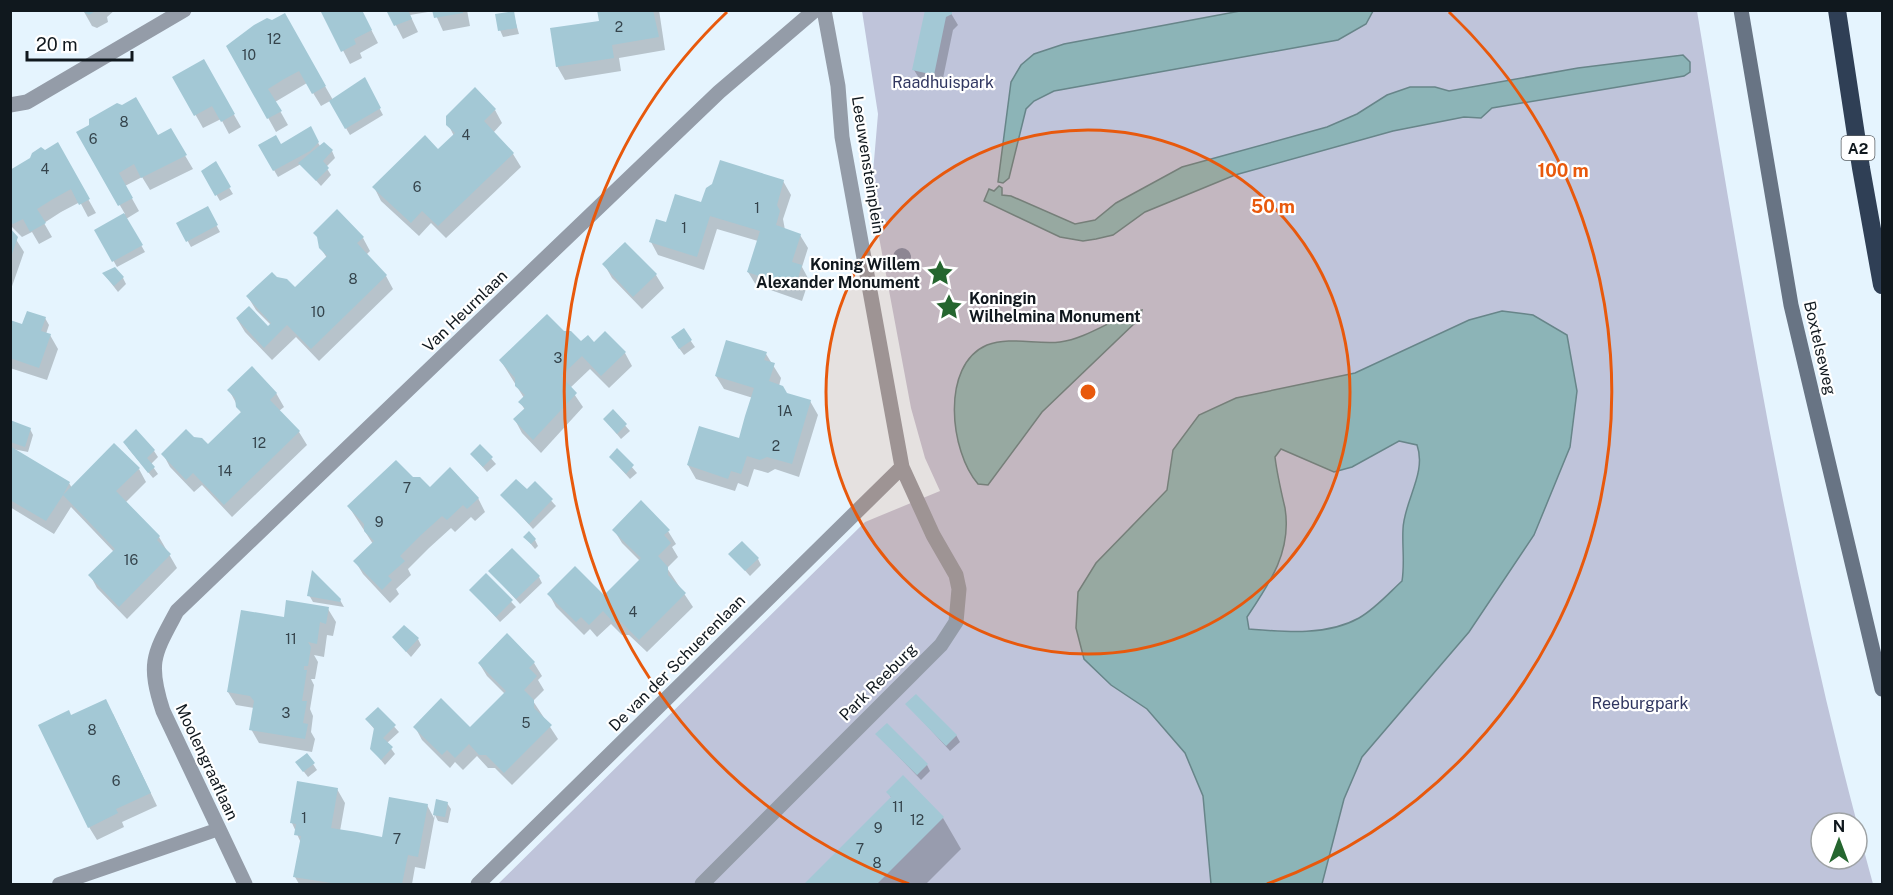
<svg xmlns="http://www.w3.org/2000/svg" width="1893" height="895" viewBox="0 0 1893 895" font-family="'Public Sans',sans-serif">
  <style>
    .green { fill: #bfc4da }
    .water { fill: #8cb4b7; stroke: #678589; stroke-width: 1.5; fill-rule: evenodd }
    .shadow { fill: #0003 }
    .building { fill: #a3c8d5 }
    .lines { fill: none; stroke-linecap: round; stroke-linejoin: round }
    .lane { stroke: #949ca8; stroke-width: 14 }
    .street { stroke: #949ca8; stroke-width: 15 }
    .secondary { stroke: #687484; stroke-width: 15 }
    .highway { stroke: #2f3f55; stroke-width: 18 }
    .tree { fill: #818ca7 }
    .ring { fill: none; stroke: #e8590c; stroke-width: 3 }
    .labels { text-anchor: middle; dominant-baseline: central; stroke-width: 4.5; stroke-linejoin: round; paint-order: stroke }
    .number-label { font-size: 14px; fill: #35444c }
    .shield { fill: #fff; stroke: #585d62; stroke-width: 1.5 }
    .shield-label { font-size: 15px; font-weight: bold; fill: #10181e }
    .park-label { font-size: 16px; fill: #303660; stroke: #fff }
    .street-label { font-size: 16px; fill: #10181e; stroke: #fff }
    .poi-label { font-size: 16px; font-weight: bold; fill: #10181e; stroke: #fff; text-anchor: end }
    .centre { fill: #e8590c; stroke: #fff; stroke-width: 3 }
    .ring-label { font-size: 18px; text-anchor: middle; font-weight: bold; fill: #e8590c; stroke: #fff; stroke-width: 4.5; stroke-linejoin: round; paint-order: stroke }
  </style>
  <rect width="100%" height="100%" fill="#e5f4fe"/>
  <path class="green" d="M862,11H1240L1064,44L1034,54L1009,178L1026,109L1034,101L1054,91L1165,69L1366,24L1373,11H1697C1742,282 1786,556 1857,823H1821V859H1857V825L1873,884H1322L1344,799L1362,757L1469,632L1534,535L1469,320L1355,373L1237,398L1199,415L1173,450L1167,490L1145,515L1111,685L1147,709L1185,753L1203,796L1211,884H498L865,522L940,491L925,458L911,408L873,205L872,184L878,114Z
    M1399,441L1418,445C1426,473 1404,501 1403,529C1402,547 1405,563 1402,581C1389,593 1375,609 1359,618C1326,636 1285,632 1249,629L1247,617L1272,579L1277,479L1275,457L1281,449L1299,457L1352,467Z"/>
  <path class="water" d="M1240,11H1373L1366,24L1338,40L1054,91L1034,101L1026,109L1009,178L1003,183L998,182L1011,82L1021,65L1034,54L1064,44Z
    M1683,55L1690,62V72L1684,76L1492,108L1481,118L1464,117L1393,131L1235,175L1145,212L1113,235L1096,239L1083,241L1060,237L984,201L989,189L994,191L999,186L1002,188V195L1011,196L1075,224L1095,220L1116,203L1182,167L1327,127L1357,114L1387,95L1410,87H1435L1449,91L1578,68Z
    M1142,310L1140,318L1042,412L988,485L978,484C950,452 940,365 987,345C1010,336 1037,345 1060,342C1089,338 1114,317 1142,310Z
    M1502,311L1533,315L1567,335L1577,391L1570,447L1534,535L1469,632L1362,757L1344,799L1322,884H1211L1203,796L1185,753L1147,709L1111,685L1084,659L1076,628L1078,592L1096,563L1167,490L1173,450L1199,415L1236,398L1355,373L1469,320ZM1399,441L1417,445C1427,473 1404,501 1403,529C1402,547 1405,563 1402,581C1389,593 1375,609 1359,618C1327,636 1285,632 1249,629L1247,617C1270,583 1292,551 1285,508C1281,491 1277,474 1275,457L1281,449L1334,472L1352,467Z"/>
  <path class="shadow" d="M83,10H115L107,17L108,22L97,28L92,26Z
    M322,10H361L378,43L360,53L362,58L350,64Z
    M388,10H467L470,26L443,31L434,11L410,15L418,32L403,39Z
    M599,10H659L665,50L619,58L621,71L565,80L557,66L601,23Z
    M949,10L958,25L953,30L941,88L922,83L914,70Z
    M513,13L519,34L503,37L500,30Z
    M284,15L333,100L364,79L383,115L350,135L330,101L321,106L307,83L275,102L288,125L276,132L228,46Z
    M203,61L241,127L229,134L221,119L203,128L174,77Z
    M495,110L502,123L493,133L513,154L521,167L446,238L431,223L419,236L381,201L374,187L438,151L454,136L448,124Z
    M310,129L320,146L332,151L335,158L326,167L331,175L321,186L301,164L278,177L260,146H281Z
    M170,130L193,169L150,190L142,177L125,186L139,211L126,219L145,252L117,267L96,230L125,214L78,133L158,137Z
    M57,144L96,213L88,217L80,202L61,212L44,223L52,237L39,244L32,232L22,237L10,225V196L45,152Z
    M215,164L233,194L220,201L203,171Z
    M783,181L791,195L783,219L785,230L800,235L808,248L802,267L809,280L802,301L756,285L748,272L758,241L717,229L704,270L658,255L651,242L667,224L702,204Z
    M207,208L220,232L191,247L178,223Z
    M10,230L24,252L10,292Z
    M363,238L370,251L366,255L386,276L393,289L319,361L296,337L272,360L245,332L237,319L268,328L271,325L256,310L248,297L295,289L327,258L320,247Z
    M625,244L656,275L664,288L642,309L612,278L604,264Z
    M104,274L123,278L126,284L118,292Z
    M45,318L49,325L46,334L50,335L58,349L47,380L10,368V321L23,326Z
    M683,330L695,347L684,355L676,344Z
    M563,333L581,343L625,353L632,366L609,388L590,369L570,388L583,407L541,453L522,433L515,420L525,410L520,402L524,398L501,361Z
    M766,354L781,378L779,386L786,394L810,401L818,415L799,477L775,469L768,473L754,469L748,487L738,483L735,491L696,479L688,465L740,440L753,398L724,389L716,376Z
    M229,390L276,393L284,407L279,411L299,432L307,445L232,517L202,485L194,492L170,467L163,454L193,439L208,446L242,414Z
    M613,412L630,431L621,439L605,420Z
    M10,422L30,429L33,435L28,452L13,449L69,483L72,488L139,469L146,482L125,503L159,537L177,568L127,619L97,588L90,575L114,552L71,507L54,534L10,507Z
    M480,446L496,464L487,472L471,454Z
    M128,448L154,451L158,457L151,464L158,474L153,478Z
    M617,450L637,473L630,479L610,457Z
    M412,478L430,489L478,498L485,512L475,521L471,517L455,532L451,528L429,548L408,569L411,575L396,589L399,594L390,603L363,574L355,561L373,544L349,507Z
    M535,483L556,506L533,529L502,495L527,491Z
    M614,530L668,531L676,544L672,547L678,557L667,568L693,607L647,652L629,635H622L611,624L597,637L590,629L584,635L556,607L549,594L604,597L640,561L622,543Z
    M525,537L535,540L538,546L535,549Z
    M730,554L758,559L761,565L750,576Z
    M490,571L539,577L542,583L520,604Z
    M486,575L516,607L500,622L471,590Z
    M309,595L340,600L344,607L313,602Z
    M328,609L336,622L333,636L327,635L324,657L314,655L318,662L315,679H311L314,685L310,709L313,716L311,732L315,739L312,752L259,743L251,729L254,708L236,705L228,692L285,618Z
    M507,636L534,663L542,676L538,680L544,690L533,701L558,739L512,785L495,768H488L477,756L463,770L455,762L450,768L422,740L415,727L470,730L505,694L487,676L479,663Z
    M393,637L418,639L421,645L411,657Z
    M907,704L956,735L960,742L950,751Z
    M378,709L399,732L387,743L395,754L385,765L372,749L375,730L367,720Z
    M113,714L157,806L122,822L124,827L97,840L89,827L72,717Z
    M877,734L927,765L930,771L921,780Z
    M313,764L317,770L308,777L301,768Z
    M903,777L943,818L961,849L926,884H806L892,799L888,792Z
    M337,789L345,803L340,831L383,838L427,805L434,818L437,801L447,803L451,809L448,823L438,821L435,815L425,869L415,867L412,884H299L295,877L301,843L292,823Z"/>
  <path class="building" d="M81,10H97L89,15Z
    M320,10H362L372,30L354,39L356,44L341,52Z
    M386,10H408L412,19L394,26Z
    M432,10H463V13L434,18Z
    M597,10H653L659,37L612,45L614,58L556,67L550,28L599,21Z
    M925,10H952V14L946,17L934,75L912,70Z
    M514,11L517,28L498,31L495,14Z
    M285,13L326,86L312,94L299,71L284,79L268,89L282,111L267,119L226,46L254,25L267,18L272,20Z
    M204,59L235,114L221,122L212,106L194,116L172,77Z
    M365,77L381,108L345,129L329,101Z
    M475,87L496,109L484,121L514,153L438,226L422,211L411,223L372,187L425,135L438,149L455,133L446,125V116Z
    M136,97L158,135L171,128L187,155L141,178L134,164L119,173L133,198L118,206L76,132L89,125V119L117,103L122,105Z
    M311,126L319,142L310,151L273,171L258,145L276,135L281,144Z
    M58,142L90,199L79,205L71,189L53,199L37,209L46,223L30,232L23,219L13,224L10,222V170L30,158L32,153L41,147L45,150Z
    M324,142L333,150L323,161L329,168L316,181L298,163Z
    M720,160L784,180L777,205L780,211L776,225L801,234L792,262L802,265L795,288L747,272L760,231L710,216L697,257L649,242L656,219L666,222L675,194L701,202L706,188L712,184Z
    M216,161L231,187L215,196L201,171Z
    M208,206L218,225L186,242L176,223Z
    M337,209L364,237L357,243L387,275L311,349L287,325L264,348L236,318L249,306L268,326L271,323L246,296L272,272L277,277L287,279L295,287L327,256L319,248L317,237L313,233Z
    M124,213L143,245L112,262L94,230Z
    M10,228L18,237L11,257H10Z
    M625,242L657,274L633,297L602,264Z
    M115,267L124,277L114,286L102,273Z
    M27,311L46,317L41,331L51,334L39,368L10,358V320L22,324Z
    M547,314L564,331H571L581,341L588,335L594,342L605,331L626,352L601,376L582,356L561,376L577,393L533,440L513,419L525,408L518,402L525,395L515,386V378L499,360Z
    M684,328L692,340L679,349L671,337Z
    M726,340L767,352L764,360L775,363L769,381L783,386L787,393L811,400L792,464L767,457L760,460L747,456L741,474L731,471L728,479L687,465L699,426L739,438L745,416L754,388L715,376Z
    M252,366L277,393L270,400L300,431L224,505L193,473L186,480L161,454L186,429L194,437L202,438L208,444L241,412L236,407L235,398L227,390Z
    M613,409L627,424L617,434L603,419Z
    M10,420L31,428L25,447L10,442Z
    M136,429L155,450L147,458L155,467L148,473L123,442Z
    M114,443L140,468L116,491L160,536L157,540L171,554L119,607L88,575L115,549L63,495L46,521L10,500V446L70,482L63,495Z
    M480,444L493,457L483,467L470,454Z
    M617,448L634,465L626,474L609,457Z
    M396,460L413,477H420L430,487L450,467L479,498L467,509L463,505L447,520L442,516L421,535L400,556L405,561L388,576L392,580L382,590L353,561L374,541L364,531V524L347,506Z
    M516,479L527,489L535,481L553,499L529,524L500,495Z
    M641,500L670,530L664,535L671,543L658,556L668,567V575L686,593L639,640L621,622H613L603,611L589,625L581,617L576,622L547,594L575,566L604,595L641,558L612,530Z
    M529,531L536,539L531,544L523,537Z
    M742,541L759,558L745,571L728,554Z
    M512,548L540,576L516,599L488,571Z
    M312,570L341,599L340,602L307,596Z
    M486,573L513,600L496,617L469,590Z
    M286,600L329,607L326,624L320,622L317,644L308,642L311,647L308,666H304V670H307L302,701H307L303,723L308,724L305,739L249,730L254,701L250,696L227,692L241,610L284,617Z
    M404,625L419,638L406,652L392,637Z
    M507,633L535,662L529,668L537,676L524,690L534,700V708L552,725L504,773L486,755H479L469,744L455,758L447,750L442,755L413,727L441,698L470,727L506,691L478,663Z
    M916,694L957,735L946,746L905,704Z
    M106,699L151,793L116,809L118,813L88,828L38,725L69,710L71,715Z
    M378,707L396,725L383,738L393,747L381,760L370,749L374,728L365,719Z
    M887,723L928,764L917,775L875,734Z
    M307,753L315,763L303,772L295,762Z
    M903,775L944,817L877,884H804L891,797L886,792Z
    M297,781L338,788L331,828L357,832L382,837L389,797L428,804L418,857L408,855L402,884H338L293,877L301,836L294,835L296,824L290,823Z
    M436,799L448,802L445,817L433,815Z"/>
  <g class="lines">
    <path class="lane" d="M59,884L219,829"/>
    <path class="street" d="M10,105L27,102L184,10
      M245,884L163,711C147,662 154,654 177,611L719,92L815,10
      M478,884L902,467
      M702,884L941,645L956,622L959,589L956,575L933,535L902,467L842,137L838,86L824,10"/>
    <path class="secondary" d="M1741,10L1791,305L1882,689"/>
    <path class="highway" d="M1837,10L1861,168L1882,285"/>
  </g>
  <circle class="tree" cx="902" cy="257" r="9"/>
  <circle cx="1088" cy="392" r="262" fill="#e8590c" fill-opacity=".12"/>
  <g class="ring">
    <circle cx="1088" cy="392" r="262"/>
    <path d="M909 884A524 524 0 0 1 727 12M1449 12A524 524 0 0 1 1267 884"/>
  </g>
  <defs>
    <symbol id="sight-bare" viewBox="-9 -9 18 18"><path d="M0-6L1.8-2.2L6-1.7L2.9 1.2L3.7 5.4L0 3.3L-3.7 5.4L-2.9 1.2L-6-1.7L-1.8-2.2Z" fill="#25662f" stroke="#fff" stroke-width="2.5" paint-order="stroke"/></symbol>
  </defs>
  <g fill-rule="evenodd">
    <use href="#sight-bare" x="921" y="254" width="38" height="38"/>
    <use href="#sight-bare" x="930" y="288" width="38" height="38"/>
  </g>
  <g class="labels">
    <g class="number-label">
      <text x="619" y="27">2</text>
      <text x="274" y="39">12</text>
      <text x="249" y="55">10</text>
      <text x="124" y="122">8</text>
      <text x="466" y="135">4</text>
      <text x="93" y="139">6</text>
      <text x="45" y="169">4</text>
      <text x="417" y="187">6</text>
      <text x="757" y="208">1</text>
      <text x="684" y="228">1</text>
      <text x="353" y="279">8</text>
      <text x="318" y="312">10</text>
      <text x="558" y="358">3</text>
      <text x="785" y="411">1A</text>
      <text x="259" y="443">12</text>
      <text x="776" y="446">2</text>
      <text x="225" y="471">14</text>
      <text x="407" y="488">7</text>
      <text x="379" y="522">9</text>
      <text x="131" y="560">16</text>
      <text x="633" y="612">4</text>
      <text x="291" y="639">11</text>
      <text x="286" y="713">3</text>
      <text x="526" y="723">5</text>
      <text x="92" y="730">8</text>
      <text x="116" y="781">6</text>
      <text x="898" y="807">11</text>
      <text x="304" y="818">1</text>
      <text x="917" y="820">12</text>
      <text x="878" y="828">9</text>
      <text x="397" y="839">7</text>
      <text x="860" y="849">7</text>
      <text x="877" y="863">8</text>
    </g>
    <rect class="shield" x="1841.5" y="136" width="33" height="24" rx="4.5"/>
    <g class="shield-label">
      <text x="1858" y="148">A2</text>
    </g>
    <g class="park-label">
      <text x="943" y="82">Raadhuispark</text>
      <text x="1640" y="703">Reeburgpark</text>
    </g>
    <g class="street-label">
      <text transform="translate(868 165) rotate(81)">Leeuwensteinplein</text>
      <text transform="translate(465 311) rotate(-44)">Van Heurnlaan</text>
      <text transform="translate(1820 348) rotate(77)">Boxtelseweg</text>
      <text transform="translate(677 663) rotate(-45)">De van der Schuerenlaan</text>
      <text transform="translate(878 682) rotate(-45)">Park Reeburg</text>
      <text transform="translate(207 762) rotate(65)">Moolengraaflaan</text>
    </g>
    <g class="poi-label">
      <text x="920" y="264">Koning Willem<tspan x="920" dy="18">Alexander Monument</tspan></text>
      <text x="969" y="298" text-anchor="start">Koningin<tspan x="969" dy="18">Wilhelmina Monument</tspan></text>
    </g>
  </g>
  <circle cx="1088" cy="392" r="9" class="centre"/>
  <g class="ring-label">
    <text x="1563" y="177">100 m</text>
    <text x="1273" y="213">50 m</text>
  </g>
  <rect width="1893" height="895" fill="none" stroke="#10181e" stroke-width="24"/>
  <g transform="translate(1839 841)"><circle r="28" fill="#ffffff" stroke="#9fa3a5" stroke-width="1.5"/>
  <path d="M0-4.5L10 22L0 15L-10 22Z" fill="#25662f"/>
  <text y="-9" font-size="16" font-weight="bold" text-anchor="middle" fill="#10181e">N</text>
  </g>
  <path d="M27 51v9h105v-9" fill="none" stroke="#10181e" stroke-width="3"/>
  <text x="36" y="51" font-size="18" fill="#10181e" stroke="#ffffff" stroke-width="4.5" paint-order="stroke">20 m</text>
</svg>
